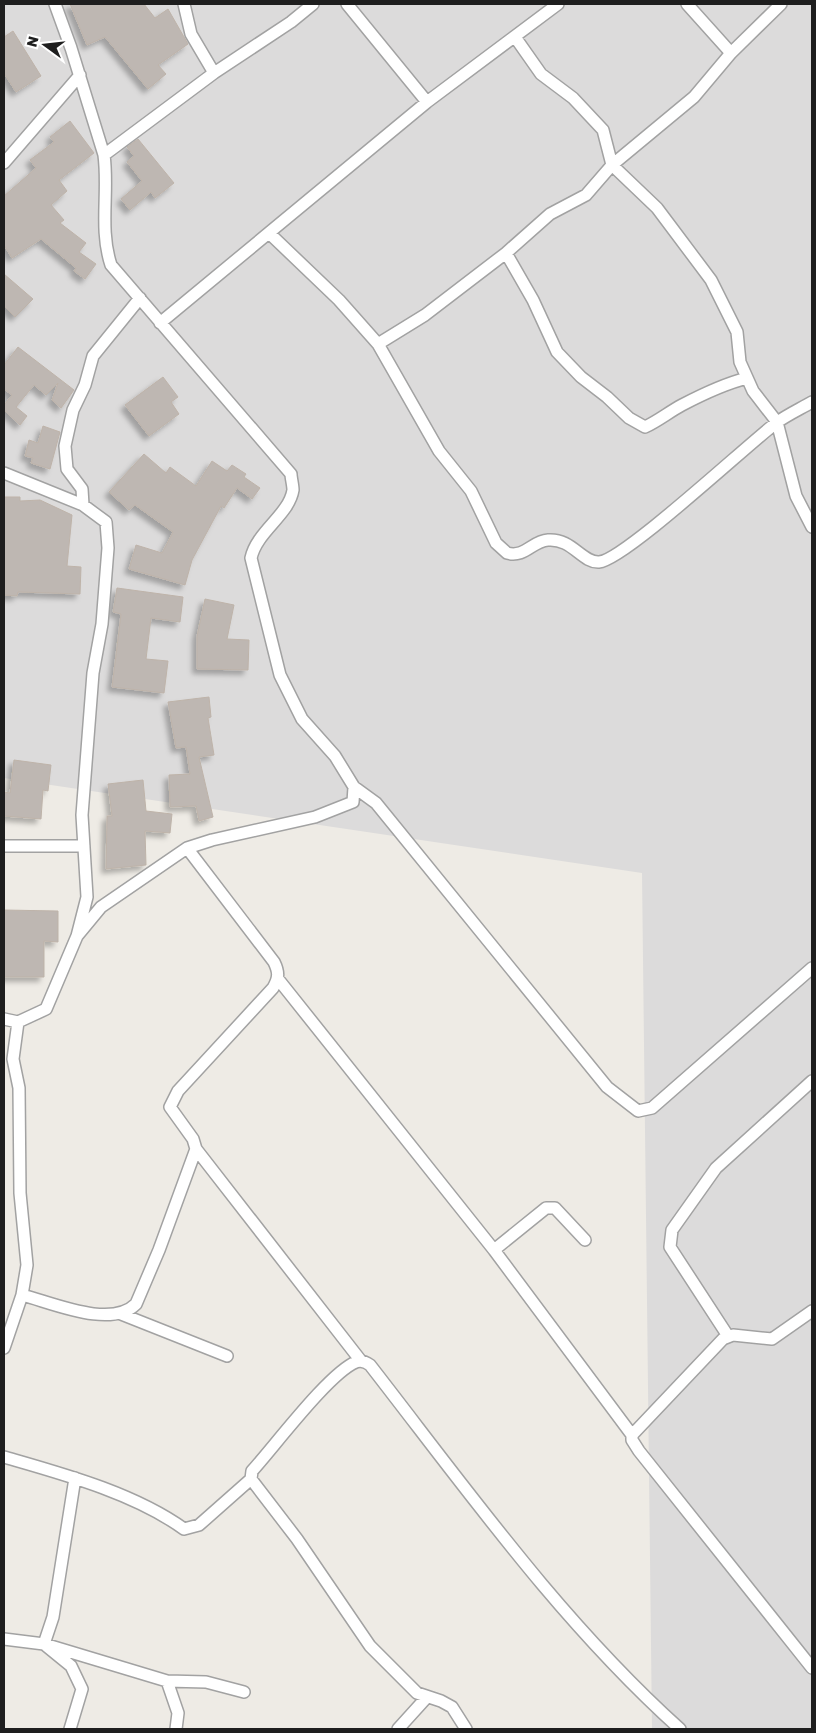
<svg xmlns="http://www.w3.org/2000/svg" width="816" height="1733" viewBox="0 0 816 1733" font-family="'Golos Text',sans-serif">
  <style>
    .residential { fill: #dcdbdb }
    .building { fill: #beb7b2; stroke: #beb3a9; filter: url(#shadow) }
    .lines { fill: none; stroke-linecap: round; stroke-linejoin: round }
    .minor-casing { stroke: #a2a2a2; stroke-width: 14 }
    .minor { stroke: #fff; stroke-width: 11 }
  </style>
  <defs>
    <filter id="shadow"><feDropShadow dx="-4.5" dy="4.5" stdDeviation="2.5" flood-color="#0004"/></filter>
  </defs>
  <rect width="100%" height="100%" fill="#eeebe5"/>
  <path class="residential" d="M4,4H812V1729H652L642,873L4,778Z"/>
  <path class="building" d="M70,4H144L155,18L168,9L188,44L158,65L166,74L148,89L105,37L87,45Z
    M13,31L41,76L16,92L4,73V37Z
    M70,121L94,153L59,180L67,191L51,205L64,220L60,223L86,243L79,252L96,264L85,279L74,271L76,268L41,239L12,258L4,245V196L36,168L30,160L54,142L50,137Z
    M138,139L174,183L155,198L151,192L130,210L121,199L142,181L127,162L134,156L127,147Z
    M4,274L33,299L15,317L4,306Z
    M18,347L74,390L61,408L52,400L58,383L46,395L34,385L16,407L27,416L20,425L4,410V405L12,395L4,389V365Z
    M163,377L178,397L171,402L179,414L149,436L125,405Z
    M43,426L60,432L50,469L31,463L33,458L25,456L29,440L38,443Z
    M144,454L166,473L170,467L196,486L212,461L227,471L232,465L246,474L244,477L260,488L252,499L237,488L224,508L221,506L192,560L185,585L129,569L136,545L162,553L173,532L135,505L129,510L109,492Z
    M4,497H20V501L40,500L72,515L67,566L81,567L80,594L18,592L17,596L4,595Z
    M117,588L183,597L180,622L151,618L146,659L168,661L164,693L112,687L121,614L113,612Z
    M205,599L234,605L227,639L249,640L248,670L197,669V636Z
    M209,697L211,717L208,718L214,755L199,757L213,817L199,821L196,806L170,807L169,775L190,774L186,747L176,748L168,702Z
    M14,760L51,765L48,791L43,790L41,819L4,816V792L10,793Z
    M143,780L146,811L172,814L170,833L145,831L146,865L106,869L107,816H112L108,784Z
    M4,910L58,911V942L44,941V977H4Z"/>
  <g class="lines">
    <defs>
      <path id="minor" d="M55,4L71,48L104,155C109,192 99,229 111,265L291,474C291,478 293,485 293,490C289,515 257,531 251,558L280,675L302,719L335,756L354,787L353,802L315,817L212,840L187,848L101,907L77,936
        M184,4L191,34L214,73
        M347,4L427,102
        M687,4L731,53
        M515,37L541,74L573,98L603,130L612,165L657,208L711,280L737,332L740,362L753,391L777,422L796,496L812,527
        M104,155L214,73L291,22L313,4
        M4,163L80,75
        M269,233L339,300L378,344L439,451L471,491L496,543L507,553C525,558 532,541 548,540C572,538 582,563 599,562C624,560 747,445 776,423C787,415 800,409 812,402
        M506,253L533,300L557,352L581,377L607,397L629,418L645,427C658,421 669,412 682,405C703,394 724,384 747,378
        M160,323L427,102L558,4
        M378,344L425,315L506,253L550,214L586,195L612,165L694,97L731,53L781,4
        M4,473L83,505L106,522L108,548L102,624L93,673L82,815L87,897L77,936L46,1009L18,1022L13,1059L19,1088L20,1193L27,1265L22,1295L4,1348
        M83,505L82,489L67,469L65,446L73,410L85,385L93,356L140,298
        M354,787L376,803L607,1087L638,1111L652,1108L812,968
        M4,846H84
        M278,979L494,1250L632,1435
        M4,1019L18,1022
        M196,1149L361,1361
        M494,1250L546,1208H555L585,1240
        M22,1295C53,1303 111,1329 136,1304L159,1250L196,1149L193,1139L170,1107L178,1091L273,988C279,978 279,972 274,962L187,848
        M812,1311L772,1339L733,1335L723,1339L632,1435V1440L639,1451L812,1668
        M121,1314L227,1356
        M728,1336L670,1247L672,1230L716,1168L812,1081
        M4,1457C63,1474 134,1493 184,1529L199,1525L251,1479
        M4,1639L44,1644L167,1681L206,1682L244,1692
        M167,1681L178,1713L176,1729
        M70,1729L82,1689L71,1666L44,1644L53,1617L75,1478
        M398,1729L427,1697
        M466,1729L452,1707L441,1701L417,1693L370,1646L297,1539L251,1479L252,1471C274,1447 329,1373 356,1362C361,1360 366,1362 370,1365C468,1491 561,1622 680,1729"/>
    </defs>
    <use href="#minor" class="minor-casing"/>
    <use href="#minor" class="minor"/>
  </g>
  <rect width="816" height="1733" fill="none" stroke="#1e1e1e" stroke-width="10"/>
  <g transform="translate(45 45) rotate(285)" stroke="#ffffff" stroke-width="4" paint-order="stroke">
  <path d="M0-4L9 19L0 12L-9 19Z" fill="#1e1e1e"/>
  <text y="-8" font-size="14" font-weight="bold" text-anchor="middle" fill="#1e1e1e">N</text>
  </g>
</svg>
